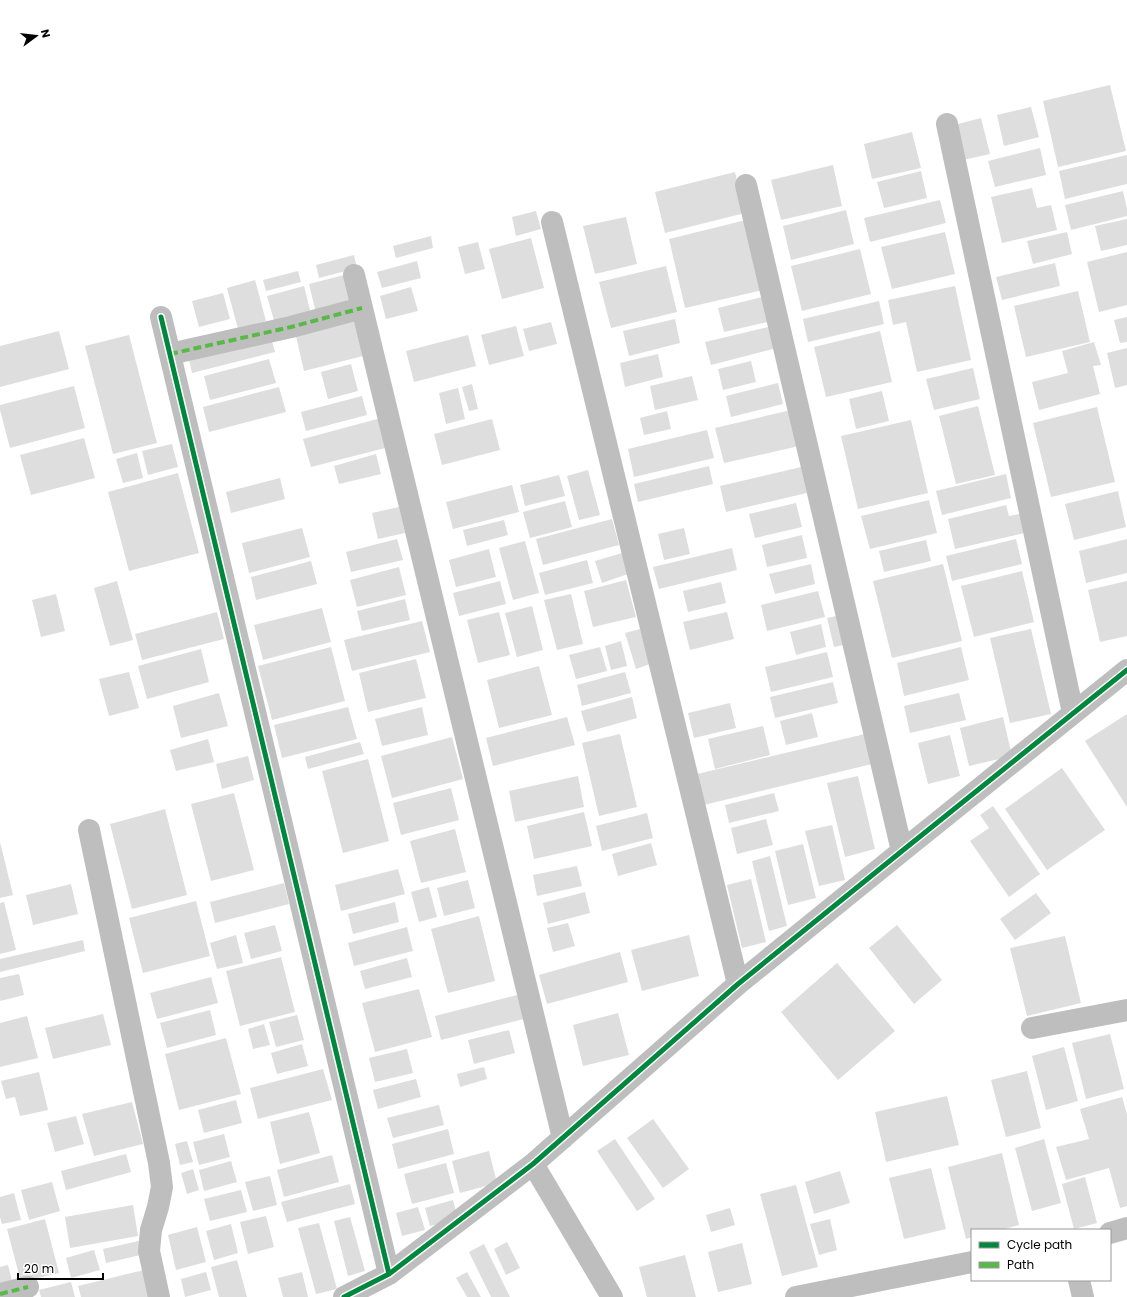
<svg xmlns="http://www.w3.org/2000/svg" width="1127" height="1297" viewBox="0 0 1127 1297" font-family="Poppins,sans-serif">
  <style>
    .building { fill: #dedede }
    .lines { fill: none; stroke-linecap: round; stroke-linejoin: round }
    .minor { stroke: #bebebe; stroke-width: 22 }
    .quiet { stroke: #58b947; stroke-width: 4; stroke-dasharray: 8 4; stroke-linecap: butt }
    .cycleway-casing { stroke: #fff; stroke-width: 8 }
    .cycleway { stroke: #00873e; stroke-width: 5 }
  </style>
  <rect width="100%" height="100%" fill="#fff"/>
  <path class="building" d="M1110,85L1126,151L1058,167L1043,101Z
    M1031,107L1039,137L1004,146L997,115Z
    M981,118L990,154L963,160L954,125Z
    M912,132L921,168L872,179L864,144Z
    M1040,148L1046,175L995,187L988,161Z
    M1127,155V184L1065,199L1059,171Z
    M833,165L842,206L781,220L771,180Z
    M921,171L927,198L884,208L877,182Z
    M735,172L745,213L665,233L655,192Z
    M1032,188L1037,208L1051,205L1057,230L1002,243L991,197Z
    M1123,191L1127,209V216L1071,230L1065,205Z
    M940,200L946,223L870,242L864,218Z
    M846,210L854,244L791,260L783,226Z
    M536,211L541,229L516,236L512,217Z
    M626,217L637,264L595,274L583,226Z
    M750,219L767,289L685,308L669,239Z
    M1127,219V245L1101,251L1095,226Z
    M945,232L955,274L892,289L881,247Z
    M1067,232L1072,254L1033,264L1027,241Z
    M431,236L433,248L396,258L393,246Z
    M531,238L544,288L502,299L489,249Z
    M478,242L485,269L465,274L458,247Z
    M860,249L871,294L802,311L791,266Z
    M1127,252V305L1099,312L1087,262Z
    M354,255L357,268L319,278L316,265Z
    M417,261L421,278L382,288L377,272Z
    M1055,263L1060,286L1002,300L996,277Z
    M666,266L677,312L611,328L599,282Z
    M298,271L301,282L266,291L263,280Z
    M344,275L352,304L316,313L309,284Z
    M255,280L266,321L238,329L227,288Z
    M304,286L311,314L275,324L267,296Z
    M955,286L971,360L917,372L906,322L893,325L888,300Z
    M411,287L418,311L386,319L380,296Z
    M1078,291L1090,342L1026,357L1014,306Z
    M223,293L230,319L199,327L192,301Z
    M766,296L772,321L724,332L718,308Z
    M879,301L884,324L808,342L803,319Z
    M353,316L363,356L304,371L295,332Z
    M1127,317V342L1120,343L1114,320Z
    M675,319L680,343L629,356L623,331Z
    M551,322L557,344L529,351L523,329Z
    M516,326L524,356L489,365L481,335Z
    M772,326L777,348L711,365L705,342Z
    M59,331L69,369L0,387V346Z
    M880,331L892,382L826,397L814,347Z
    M270,334L275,352L192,373L188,355Z
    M129,335L157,443L113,454L85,346Z
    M468,335L476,366L414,382L406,351Z
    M1094,342L1101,365L1093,366L1100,394L1039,410L1032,382L1068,373L1062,351Z
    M1127,348V385L1115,388L1107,353Z
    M658,354L663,377L625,387L620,363Z
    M269,359L276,383L210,400L204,376Z
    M751,361L756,382L723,390L718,369Z
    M351,364L358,391L328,399L321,372Z
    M973,368L980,399L934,410L926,379Z
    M692,376L698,400L655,410L650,386Z
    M778,383L783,404L731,417L726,396Z
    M472,384L478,409L469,411L462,387Z
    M74,386L85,428L10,448L0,410V405Z
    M279,387L286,412L209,432L203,407Z
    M458,388L465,419L446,424L439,393Z
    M882,391L889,421L856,429L849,399Z
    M362,396L367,415L306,431L301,412Z
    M978,406L995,475L956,484L939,416Z
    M1097,407L1115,482L1051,497L1033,423Z
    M791,410L799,446L724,463L715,428Z
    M667,411L671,429L644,435L640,418Z
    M381,418L389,447L311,467L303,439Z
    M492,419L500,450L442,465L434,434Z
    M911,420L928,493L858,509L841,436Z
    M707,430L714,458L634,477L628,449Z
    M84,438L95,478L31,495L20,455Z
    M172,444L178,467L148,475L142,451Z
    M137,453L143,478L123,483L116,459Z
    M376,454L381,474L339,484L334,466Z
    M709,466L713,484L638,502L634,484Z
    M801,467L807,493L726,512L720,486Z
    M588,470L600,515L579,520L567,476Z
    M178,473L199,553L129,571L108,492Z
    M1006,474L1011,498L942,515L936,491Z
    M559,475L565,496L525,506L520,485Z
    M280,478L285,499L231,513L226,492Z
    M512,485L519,512L453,529L446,502Z
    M1118,491L1126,527L1074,540L1065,504Z
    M929,500L937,533L870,549L861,516Z
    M565,501L572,527L530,538L523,512Z
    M796,503L802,527L755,538L749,514Z
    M1006,505L1009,516L1024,513L1029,532L955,549L948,519Z
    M399,507L405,533L378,539L372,513Z
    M612,519L619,545L543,565L536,539Z
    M504,520L508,535L467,546L463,530Z
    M302,528L310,557L249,573L242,543Z
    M684,528L690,554L664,560L658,534Z
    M802,535L807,558L767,567L762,545Z
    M397,539L403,560L351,572L346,552Z
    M1016,539L1022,564L952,581L946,556Z
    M1127,539V573L1086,583L1079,551Z
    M926,540L931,561L884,572L879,551Z
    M525,541L539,593L513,600L499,548Z
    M732,548L737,570L659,589L653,567Z
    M489,549L496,577L456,587L449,560Z
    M622,553L628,574L602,583L595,561Z
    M587,560L593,583L545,595L539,573Z
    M311,561L317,584L256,600L251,577Z
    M811,564L815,584L775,594L769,574Z
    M943,564L962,641L892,658L873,581Z
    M399,567L406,595L357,607L350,580Z
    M1022,571L1034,622L974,637L961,586Z
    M626,580L636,617L593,627L584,591Z
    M117,581L133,640L110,646L94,588Z
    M500,581L506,604L459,616L453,593Z
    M1127,581V636L1100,642L1088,590Z
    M721,582L726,603L688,612L683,591Z
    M818,591L825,617L767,631L761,605Z
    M56,594L65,631L41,637L32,600Z
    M571,594L583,644L557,650L544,600Z
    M405,599L410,620L362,631L357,611Z
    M532,606L543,650L517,657L505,613Z
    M322,608L331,642L263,660L254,625Z
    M217,612L224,639L142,660L135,634Z
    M499,612L510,655L478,663L467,620Z
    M727,612L734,639L690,650L683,622Z
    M841,615L848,644L834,647L827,618Z
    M422,621L430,652L352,671L344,640Z
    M821,624L826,647L796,655L790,632Z
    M640,629L650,664L636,669L625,633Z
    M1031,629L1051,714L1010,723L990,638Z
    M621,641L627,666L611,670L605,646Z
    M331,647L345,701L272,720L258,666Z
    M600,647L607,671L576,679L569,655Z
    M961,647L969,680L904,696L897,663Z
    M201,649L209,682L147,699L138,666Z
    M827,652L833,677L771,692L765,667Z
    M416,659L426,698L368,712L359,673Z
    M539,666L552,715L499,728L487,680Z
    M129,672L139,708L109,716L99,679Z
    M625,672L631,693L582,706L577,685Z
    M833,682L838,703L775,718L770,697Z
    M219,693L228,726L181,738L173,706Z
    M959,693L966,720L910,733L904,706Z
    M632,697L637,718L587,732L581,711Z
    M730,703L736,728L694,738L688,713Z
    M348,707L357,739L282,758L274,725Z
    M422,707L428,735L382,746L375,719Z
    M812,713L818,737L786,745L780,721Z
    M1127,714V807L1085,741Z
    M567,717L575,745L493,766L486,738Z
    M1003,717L1012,756L969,766L960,728Z
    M763,726L770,755L715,769L708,739Z
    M869,733L876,763L704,805L697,774Z
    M620,734L637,807L599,816L582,743Z
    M950,735L960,776L928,784L918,743Z
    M452,737L463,779L392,798L381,756Z
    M208,739L214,762L176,771L170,750Z
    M360,742L364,754L308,769L305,757Z
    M248,756L254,780L222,789L216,764Z
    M368,759L389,841L343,853L322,771Z
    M1062,768L1105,830L1047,870L1005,809Z
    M578,776L584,807L515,822L509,791Z
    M858,776L875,849L845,857L827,783Z
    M451,788L459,820L401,835L393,803Z
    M234,793L254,870L211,881L191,804Z
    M774,793L779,811L729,823L725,805Z
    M993,806L1040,874L1009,897L970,841L989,828L980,815Z
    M165,809L187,895L132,909L110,824Z
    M584,812L592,846L534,859L527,826Z
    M647,813L653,838L602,851L596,826Z
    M766,819L773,845L737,854L731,828Z
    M832,825L845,880L819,886L805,831Z
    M455,829L466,872L421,883L410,841Z
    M0,842L13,895L0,898Z
    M651,843L657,865L618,876L612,854Z
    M803,844L816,898L788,905L775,851Z
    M770,856L787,926L769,931L752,861Z
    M577,866L582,886L537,896L533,875Z
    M398,869L405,894L341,911L335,885Z
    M751,879L766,942L742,948L727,885Z
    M468,880L475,908L444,916L437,888Z
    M284,883L289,904L215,923L210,902Z
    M71,884L78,914L33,925L26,895Z
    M429,887L437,917L419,922L411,892Z
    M585,892L590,913L548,924L543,903Z
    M1036,893L1051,913L1015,940L1000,919Z
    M196,901L210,956L143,973L129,918Z
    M4,902L16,950L0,954V903Z
    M395,902L399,922L353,934L348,914Z
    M479,916L495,981L448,993L431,929Z
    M568,923L575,946L553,952L547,928Z
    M275,925L282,951L251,959L244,933Z
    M897,925L942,980L914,1004L869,948Z
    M407,927L413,951L354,966L348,943Z
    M236,935L243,963L217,969L210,943Z
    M689,935L699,976L642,991L631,950Z
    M1065,936L1081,1003L1027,1016L1010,948Z
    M83,940L85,951L0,972V959Z
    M620,952L628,982L547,1004L539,975Z
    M281,957L295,1012L240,1026L226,971Z
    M407,958L412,977L365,989L360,971Z
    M837,963L895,1031L838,1080L781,1012Z
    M19,974L24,995L0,1001V978Z
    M211,977L218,1003L157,1019L150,993Z
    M419,989L432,1037L375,1052L362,1003Z
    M517,995L524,1019L441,1040L435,1016Z
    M210,1010L216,1035L167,1048L160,1023Z
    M618,1013L629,1055L583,1066L573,1025Z
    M103,1014L111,1045L53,1059L45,1028Z
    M297,1015L304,1040L276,1047L269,1022Z
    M27,1016L38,1058L0,1067V1023Z
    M264,1024L270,1045L253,1049L248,1029Z
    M509,1030L515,1053L474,1064L468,1040Z
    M1110,1034L1124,1089L1086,1099L1072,1043Z
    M226,1038L241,1094L179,1110L165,1054Z
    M302,1044L308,1066L277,1074L271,1053Z
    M1064,1047L1078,1101L1046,1110L1032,1056Z
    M407,1049L413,1073L375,1082L369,1058Z
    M484,1067L487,1079L460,1087L457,1074Z
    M323,1069L332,1100L258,1119L250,1088Z
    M1027,1071L1041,1128L1006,1137L991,1080Z
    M39,1072L48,1110L20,1116L15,1097L6,1099L1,1081Z
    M416,1079L421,1097L378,1109L373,1090Z
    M947,1096L959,1145L886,1162L875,1112Z
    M1122,1097L1127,1114V1206L1120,1208L1109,1168L1066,1180L1056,1147L1089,1139L1080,1109Z
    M236,1100L242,1123L204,1133L198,1110Z
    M132,1102L143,1144L94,1156L82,1114Z
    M439,1105L444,1125L393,1138L387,1118Z
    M309,1112L320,1153L280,1164L270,1122Z
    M76,1116L84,1144L55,1152L47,1123Z
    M653,1119L689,1169L663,1188L627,1138Z
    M448,1129L454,1154L398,1169L392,1144Z
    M224,1134L230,1157L199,1165L193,1142Z
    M615,1139L655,1199L637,1211L597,1151Z
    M1044,1139L1061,1203L1032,1211L1015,1148Z
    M187,1141L193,1162L180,1165L175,1144Z
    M489,1151L497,1183L460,1193L452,1161Z
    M1002,1153L1019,1225L1001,1230H972V1237L966,1239L948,1167Z
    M126,1154L131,1172L66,1190L61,1171Z
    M332,1155L339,1182L284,1197L277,1170Z
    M231,1161L237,1182L204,1191L199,1170Z
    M446,1163L454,1193L412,1204L404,1174Z
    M931,1168L946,1229L904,1239L889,1178Z
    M193,1169L199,1190L187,1194L181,1173Z
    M840,1171L850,1203L814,1214L805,1182Z
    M270,1176L277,1205L253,1211L245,1182Z
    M1085,1177L1097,1223L1074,1229L1062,1184Z
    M52,1182L60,1211L29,1220L21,1190Z
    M350,1184L355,1204L287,1222L281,1202Z
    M796,1185L818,1267L782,1276L760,1194Z
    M241,1190L247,1212L210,1221L204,1199Z
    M14,1193L21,1220L2,1224L0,1217V1197Z
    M453,1200L458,1219L430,1226L425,1208Z
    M133,1205L138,1236L70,1248L65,1217Z
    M418,1207L425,1230L402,1236L396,1213Z
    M730,1208L735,1225L711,1232L706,1215Z
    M266,1216L274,1247L248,1254L240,1222Z
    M350,1217L365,1271L348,1276L334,1221Z
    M45,1219L59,1273L21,1282L7,1229Z
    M830,1219L837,1250L819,1255L810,1224Z
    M319,1223L337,1289L316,1294L298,1228Z
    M231,1224L238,1253L214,1260L206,1231Z
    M197,1227L206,1262L176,1270L168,1235Z
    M143,1240L145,1254L106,1263L103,1249Z
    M507,1242L520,1268L506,1275L494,1249Z
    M742,1243L752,1284L718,1292L708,1252Z
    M484,1244L510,1297H491L469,1252Z
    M94,1250L100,1270L71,1278L66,1258Z
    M685,1255L696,1297H647L639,1267Z
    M237,1260L247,1297H219L211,1267Z
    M8,1265L13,1285L0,1289V1267Z
    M148,1269L155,1297H81L78,1286Z
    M206,1272L211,1290L185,1297L181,1279Z
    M302,1272L308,1297H283L278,1278Z
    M467,1272L481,1297H467L456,1278Z
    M71,1282L75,1297H41L39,1290Z"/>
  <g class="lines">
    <path class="minor" d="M947,124L1073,713
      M746,185L902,851
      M552,222L738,984
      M354,275L563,1138
      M161,317L389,1274
      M170,354L291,327L362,308
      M89,830L159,1163L162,1187L158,1207L151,1230L149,1251L159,1297
      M1032,1028L1127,1010
      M533,1164L612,1297
      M1110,1233L1127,1228
      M1079,1280L1083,1297
      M0,1294L28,1287
      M344,1297L389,1274L533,1164L738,984L902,851L1127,670
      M796,1297L972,1262"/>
    <path class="quiet" d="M170,354L291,327L362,308
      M0,1294L28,1287"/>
    <defs>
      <path id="cycleway" d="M161,317L389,1274
        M344,1297L389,1274L533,1164L738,984L902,851L1127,670"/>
    </defs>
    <use href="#cycleway" class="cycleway-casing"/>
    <use href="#cycleway" class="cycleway"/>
  </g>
  <rect x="971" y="1229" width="140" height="52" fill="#ffffff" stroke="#999999"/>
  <rect x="979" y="1242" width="20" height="6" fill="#00873e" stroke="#999999"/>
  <text x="1007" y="1249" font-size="12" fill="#000000">Cycle path</text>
  <rect x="979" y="1262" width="20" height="6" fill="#58b947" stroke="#999999"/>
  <text x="1007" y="1269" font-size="12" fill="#000000">Path</text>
  <g transform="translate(36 36) rotate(75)" stroke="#ffffff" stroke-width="3" paint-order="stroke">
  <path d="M0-3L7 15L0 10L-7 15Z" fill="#000000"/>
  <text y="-6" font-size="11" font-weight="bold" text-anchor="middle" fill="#000000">N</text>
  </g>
  <path d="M18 1273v6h85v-6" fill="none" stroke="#000000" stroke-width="2"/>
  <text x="24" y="1273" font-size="12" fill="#000000" stroke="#ffffff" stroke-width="3" paint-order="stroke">20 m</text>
</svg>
